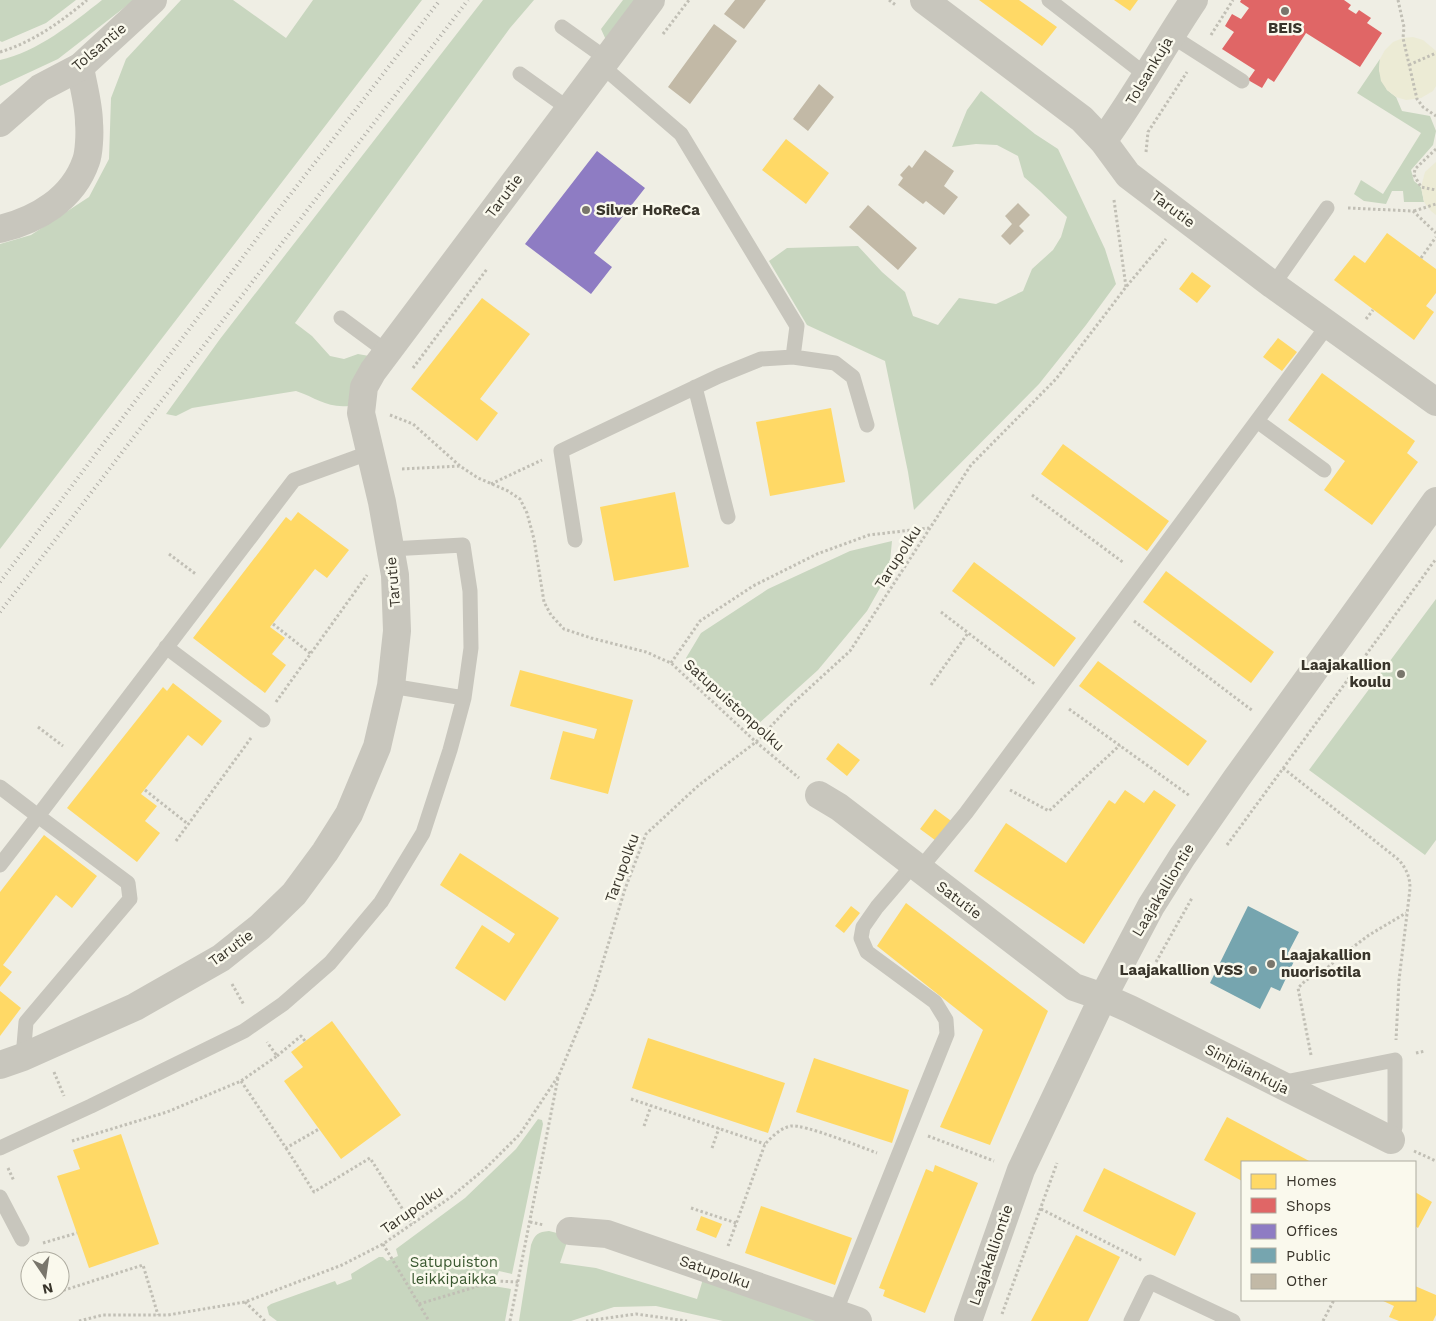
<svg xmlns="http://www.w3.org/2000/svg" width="1436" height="1321" viewBox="0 0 1436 1321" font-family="'Work Sans',sans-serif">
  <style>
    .green { fill: #c8d6bf }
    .plaza { fill: #ecebd5 }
    .homes { fill: #ffd966 }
    .shops { fill: #e06666 }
    .offices { fill: #8e7cc3 }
    .public { fill: #76a5af }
    .building { fill: #c2b9a6 }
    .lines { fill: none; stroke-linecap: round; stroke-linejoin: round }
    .path { stroke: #c1bfb5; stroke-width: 3; stroke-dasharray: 2.5 2.5; stroke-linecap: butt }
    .service { stroke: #c8c6bd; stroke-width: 15 }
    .minor { stroke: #c8c6bd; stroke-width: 28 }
    .tertiary { stroke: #c8c6bd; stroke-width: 28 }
    .rail { stroke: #b0aea7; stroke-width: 4; stroke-dasharray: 1 4; stroke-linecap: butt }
    .poi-dot { fill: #79766c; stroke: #faf9ed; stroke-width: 2 }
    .labels { text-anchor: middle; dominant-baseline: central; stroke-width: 5; stroke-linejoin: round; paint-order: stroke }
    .poi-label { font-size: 15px; font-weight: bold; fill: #39352b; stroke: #faf9ed; text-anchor: start }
    .street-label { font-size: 15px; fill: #39352b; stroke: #faf9ed }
    .park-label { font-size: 15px; fill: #39572f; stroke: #faf9ed }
  </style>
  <rect width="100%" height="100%" fill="#efeee4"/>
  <path class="green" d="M0,0H76L46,23L2,42L0,41Z
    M102,0H134L58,59L0,86V60C37,52 73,23 102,0Z
    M181,0H233L286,38L313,0H422L0,549V244L31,235L89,197L109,159L111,98L126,59Z
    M483,0H534L510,28L295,323L312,336L330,356L344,359L358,354L369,356L349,406C326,408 317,398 296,391L192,408L176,416L166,414L220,339Z
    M623,0H636L606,40L601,29Z
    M1380,59L1379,70L1387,90L1396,97L1402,111L1430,116L1436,131L1433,145L1411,170L1414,181L1421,187L1424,202H1404L1403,191H1392L1386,204L1364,201L1354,194L1361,180L1383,194L1421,133L1357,93Z
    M981,91L1035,134L1058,149L1105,249L1116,284L1086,325L1039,384L914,510L908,472L885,361L807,325L769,261L787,248L858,246L882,272L905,292L913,316L938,325L959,298L996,304L1023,291L1032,269L1053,250L1061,237L1067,217L1040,191L1024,177L1018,156L997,145L976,144L952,147L967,110Z
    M892,541L889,572L867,611L818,670L757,725L719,696L686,658L701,633L768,589L850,551Z
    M1436,599V840L1425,855L1309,770Z
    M538,1119L542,1120L543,1124L512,1274L499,1271L493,1286L511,1289L505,1321H277L269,1315L267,1307L271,1304L335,1281L337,1285L352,1279L351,1274L379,1257H383L387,1261L398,1256L396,1249L465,1198L516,1149Z
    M549,1231L569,1236L560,1263L596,1268L697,1299L703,1279L818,1321H723L656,1306L614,1307L571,1321H519L531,1245C535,1234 538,1232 549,1231Z"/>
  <path class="plaza" d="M1413,37L1423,40L1436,51V86L1433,91L1421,98L1406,100L1396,97L1387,90L1381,81L1379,70L1380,59L1385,50L1393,42L1403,38Z
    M1436,162V215L1431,211L1424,202L1421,187L1425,172Z"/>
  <path class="homes" d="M979,0H1019L1057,27L1042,46Z
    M1114,0H1138L1130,11Z
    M786,139L829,173L806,204L762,170Z
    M1387,233L1436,269V293L1426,306L1434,312L1414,340L1334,280L1354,255L1365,263Z
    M1192,272L1211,286L1197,303L1179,289Z
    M482,298L530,334L480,399L498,413L477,441L411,389Z
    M1278,338L1297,352L1282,371L1263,357Z
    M1322,373L1415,441L1407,453L1418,462L1372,525L1324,490L1345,461L1288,420Z
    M831,408L845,482L770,496L756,422Z
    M1063,444L1169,521L1147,551L1041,474Z
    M675,492L689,567L614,581L600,507Z
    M298,512L349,550L327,578L315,569L270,627L285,638L272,654L286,665L265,693L193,638L286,517L291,521Z
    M974,562L1076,638L1054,667L952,591Z
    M1166,571L1274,652L1251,683L1143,602Z
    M1098,661L1207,741L1188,766L1079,686Z
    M520,670L633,700L608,794L550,779L563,731L594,739L597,729L510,706Z
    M173,683L222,721L202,746L188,735L141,794L157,806L145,821L160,833L137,862L67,808L163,687L167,691Z
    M838,743L860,760L847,776L826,759Z
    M1125,790L1144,803L1154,790L1176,805L1084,944L974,871L1006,823L1066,863L1109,800L1115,804Z
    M935,809L954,823L939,843L920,829Z
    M44,835L97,876L72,908L56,895L3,965L12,972L0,987V892Z
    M460,853L559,918L505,1001L455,968L482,925L509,943L515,934L440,885Z
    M906,903L1048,1011L990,1145L940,1127L983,1030L877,946Z
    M851,906L860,913L844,933L835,926Z
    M0,991L21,1008L0,1036Z
    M332,1021L401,1115L341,1159L284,1081L303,1067L291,1052Z
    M648,1038L785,1083L768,1133L632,1088Z
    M814,1058L909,1090L892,1143L796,1112Z
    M1227,1117L1311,1162H1242V1181L1204,1160Z
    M121,1134L159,1244L89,1268L57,1176L80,1169L73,1150Z
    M935,1165L978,1183L925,1313L883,1296L885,1290L879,1288L926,1169L933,1172Z
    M1104,1168L1196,1213L1175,1256L1083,1211Z
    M1415,1192L1432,1202L1418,1228L1415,1226Z
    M761,1206L852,1238L835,1285L745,1253Z
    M701,1216L722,1224L716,1238L696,1230Z
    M1076,1235L1120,1257L1088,1321H1031Z
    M1415,1286L1436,1295V1315L1433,1321H1399L1389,1317L1394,1306L1381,1300H1415Z"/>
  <path class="shops" d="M1241,0H1344L1351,5L1348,9L1356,14L1359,10L1371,18L1367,23L1382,33L1360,67L1306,33L1274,82L1268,78L1262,88L1248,80L1255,70L1222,49L1234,32L1225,26L1232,14L1241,19L1249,8L1240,2Z"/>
  <path class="offices" d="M597,151L645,188L594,253L612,267L591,294L525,244Z"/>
  <path class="public" d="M1248,906L1299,932L1288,953L1296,957L1280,991L1271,987L1260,1009L1210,983Z"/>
  <path class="building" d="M735,0H766L744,29L724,14Z
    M714,24L737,41L690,104L668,87Z
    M819,84L834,97L808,131L793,119Z
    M925,150L954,171L944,186L958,197L944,215L926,201L923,204L898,185L903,178L900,175L909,165L912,168Z
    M1018,203L1030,215L1019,226L1024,231L1010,245L1001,236L1012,224L1005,216Z
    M868,205L917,248L898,270L849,227Z"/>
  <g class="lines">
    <path class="path" d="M889,0L897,6
      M1398,0L1404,27L1403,38L1417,99L1423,107L1436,116
      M663,34L689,0
      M1211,35L1233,0
      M0,52C33,42 61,22 87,0
      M1409,65L1436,53
      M1436,149L1415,169L1414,175L1421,187L1436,190
      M1146,152L1148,132L1187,72
      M1114,200L1126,287
      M1348,208L1413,211L1436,233
      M1414,211L1436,204
      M1421,258L1436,237
      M1366,319L1373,310
      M413,368L487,269
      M390,415L413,424L460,466L478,478L508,491L520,499L527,513L534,539L544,602L551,615L564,629L591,638L646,652L671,663L756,742L799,778
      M402,469L460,466
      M491,484L542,460
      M1032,495L1124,563
      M169,554L197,575
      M941,612L1036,685
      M1134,621L1253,711
      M273,624L311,654
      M671,663L700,621L753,586L817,554L869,535L929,528
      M931,685L968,633
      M276,702L367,575
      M1069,709L1190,796
      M38,727L63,746
      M1283,768L1399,860C1407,870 1410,877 1410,889L1399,980L1396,1040
      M145,790L188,824
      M1010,790L1049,811L1120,745
      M176,841L251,738
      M1227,845L1436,559
      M1156,962L1192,898
      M232,984L244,1005
      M1416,1053L1425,1051
      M1311,1055L1298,988L1306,980L1320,974L1341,956L1369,935L1406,913
      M277,1056L301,1036L305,1041
      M54,1072L64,1096
      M241,1081L286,1148L319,1129
      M631,1099L765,1144
      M644,1126L651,1106
      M928,1136L994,1161
      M72,1141L167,1112L241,1081L277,1056L267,1042
      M286,1148L314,1192L370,1158L412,1224
      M712,1148L719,1128
      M1414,1151L1436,1161
      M8,1168L14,1181
      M691,1208L736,1223
      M1041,1209L1143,1261
      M530,1222L544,1225
      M43,1243L77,1233
      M383,1244L429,1321
      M728,1246L765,1144C772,1137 780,1128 791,1126C804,1124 861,1147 877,1153
      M38,1252L41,1261
      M51,1291L52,1294L143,1265L158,1315
      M245,1302L265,1321
      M419,1304L495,1281L518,1282
      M1002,1314L1057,1163
      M79,1321L103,1315H168L245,1302L342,1265L383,1244L451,1197L487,1167L520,1134L559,1075L594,991L625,889L646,834L699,785L756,742L792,704L850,651L971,465L1056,379L1126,287L1166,239
      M510,1321L558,1078
      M586,1321L636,1314L687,1321
      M1323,1321L1334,1300"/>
    <path class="service" d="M1049,0L1146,75
      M562,27L607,59
      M1170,35L1242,81
      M520,74L569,109
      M1273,285L1327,208
      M341,318L387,352
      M793,357L835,363L853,377L867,425
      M695,387L728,517
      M1257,421L1324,470
      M575,540L561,451L719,376L761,359L793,357L797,326L681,134L602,66
      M166,647L263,720
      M391,686L464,698
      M0,787L38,816L0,865
      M919,870L966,813L1328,325
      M23,1057L26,1022L130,899L128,883L38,816L294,480L371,452
      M1280,1083L1395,1060V1127L1391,1140
      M0,1148L91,1106L244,1031L283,1004L330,963L381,902L423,833L450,750L464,698L471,648L470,591L463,545L391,549
      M0,1197L22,1239
      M835,1313L947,1034L946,1020L935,1002L867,952L861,938L863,927L877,907L913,865
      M1131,1321L1150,1282L1233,1321"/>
    <path class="minor" d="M924,0L1082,119L1103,141L1128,175L1273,285L1436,402
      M1103,141C1136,96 1163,46 1194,0
      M0,229C37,220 73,199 86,161C89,153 90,133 89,123C89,105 83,85 80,67
      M819,795L839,807L1074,987L1103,997L1130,1009L1391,1140
      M0,1065L23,1057L135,1007L221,958L260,927L294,894L325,852L349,814L377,747L391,686L397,631L395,575L382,502L361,413L364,387L373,371L651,0
      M570,1231L607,1234L858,1321
      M968,1321L1021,1170L1103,997L1151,906L1182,857L1236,779L1436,501"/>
    <path class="tertiary" d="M0,123L40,88L80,67L153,0"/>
    <path class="rail" d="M0,582L270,221L440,0
      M0,612L468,0"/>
  </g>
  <g class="poi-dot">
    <circle cx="1285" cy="11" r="5"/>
    <circle cx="586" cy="210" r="5"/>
    <circle cx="1401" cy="674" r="5"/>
    <circle cx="1271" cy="964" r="5"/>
    <circle cx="1253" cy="970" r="5"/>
  </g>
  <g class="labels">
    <g class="poi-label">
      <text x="1285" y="28" text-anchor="middle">BEIS</text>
      <text x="596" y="210">Silver HoReCa</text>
      <text x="1391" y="665" text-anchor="end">Laajakallion<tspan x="1391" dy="17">koulu</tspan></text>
      <text x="1281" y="955">Laajakallion<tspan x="1281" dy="17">nuorisotila</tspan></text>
      <text x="1243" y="970" text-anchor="end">Laajakallion VSS</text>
    </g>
    <g class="street-label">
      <text transform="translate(99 47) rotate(-40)">Tolsantie</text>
      <text transform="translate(1149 71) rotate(-59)">Tolsankuja</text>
      <text transform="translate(504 196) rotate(-53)">Tarutie</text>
      <text transform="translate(1173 209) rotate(37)">Tarutie</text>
      <text transform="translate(898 557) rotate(-57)">Tarupolku</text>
      <text transform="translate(393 582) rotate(-95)">Tarutie</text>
      <text transform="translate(734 705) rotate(42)">Satupuistonpolku</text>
      <text transform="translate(622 868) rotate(-70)">Tarupolku</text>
      <text transform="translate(1163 890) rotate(-59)">Laajakalliontie</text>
      <text transform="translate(959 900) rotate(37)">Satutie</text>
      <text transform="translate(231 948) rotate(-36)">Tarutie</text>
      <text transform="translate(1247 1069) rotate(27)">Sinipiiankuja</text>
      <text transform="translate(412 1210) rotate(-35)">Tarupolku</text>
      <text transform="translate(991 1255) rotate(-71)">Laajakalliontie</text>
      <text transform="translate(715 1272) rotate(19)">Satupolku</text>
    </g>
    <g class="park-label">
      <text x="454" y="1262">Satupuiston<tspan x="454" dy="17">leikkipaikka</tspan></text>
    </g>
  </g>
  <rect x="1241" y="1161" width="175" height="140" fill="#faf9ed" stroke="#adab9f"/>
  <rect x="1251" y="1174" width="25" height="15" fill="#ffd966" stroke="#adab9f"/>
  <text x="1286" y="1186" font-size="15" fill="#39352b">Homes</text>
  <rect x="1251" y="1198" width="25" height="15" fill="#e06666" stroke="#adab9f"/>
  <text x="1286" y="1211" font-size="15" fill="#39352b">Shops</text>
  <rect x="1251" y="1224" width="25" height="15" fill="#8e7cc3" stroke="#adab9f"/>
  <text x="1286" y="1236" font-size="15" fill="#39352b">Offices</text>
  <rect x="1251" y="1248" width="25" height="15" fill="#76a5af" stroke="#adab9f"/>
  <text x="1286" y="1261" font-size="15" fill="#39352b">Public</text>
  <rect x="1251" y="1274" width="25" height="15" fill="#c2b9a6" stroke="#adab9f"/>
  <text x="1286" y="1286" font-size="15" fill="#39352b">Other</text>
  <g transform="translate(45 1276) rotate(167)"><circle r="24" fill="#faf9ed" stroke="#adab9f"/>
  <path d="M0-4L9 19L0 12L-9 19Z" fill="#79766c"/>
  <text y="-8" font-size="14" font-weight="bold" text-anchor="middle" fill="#39352b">N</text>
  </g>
</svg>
